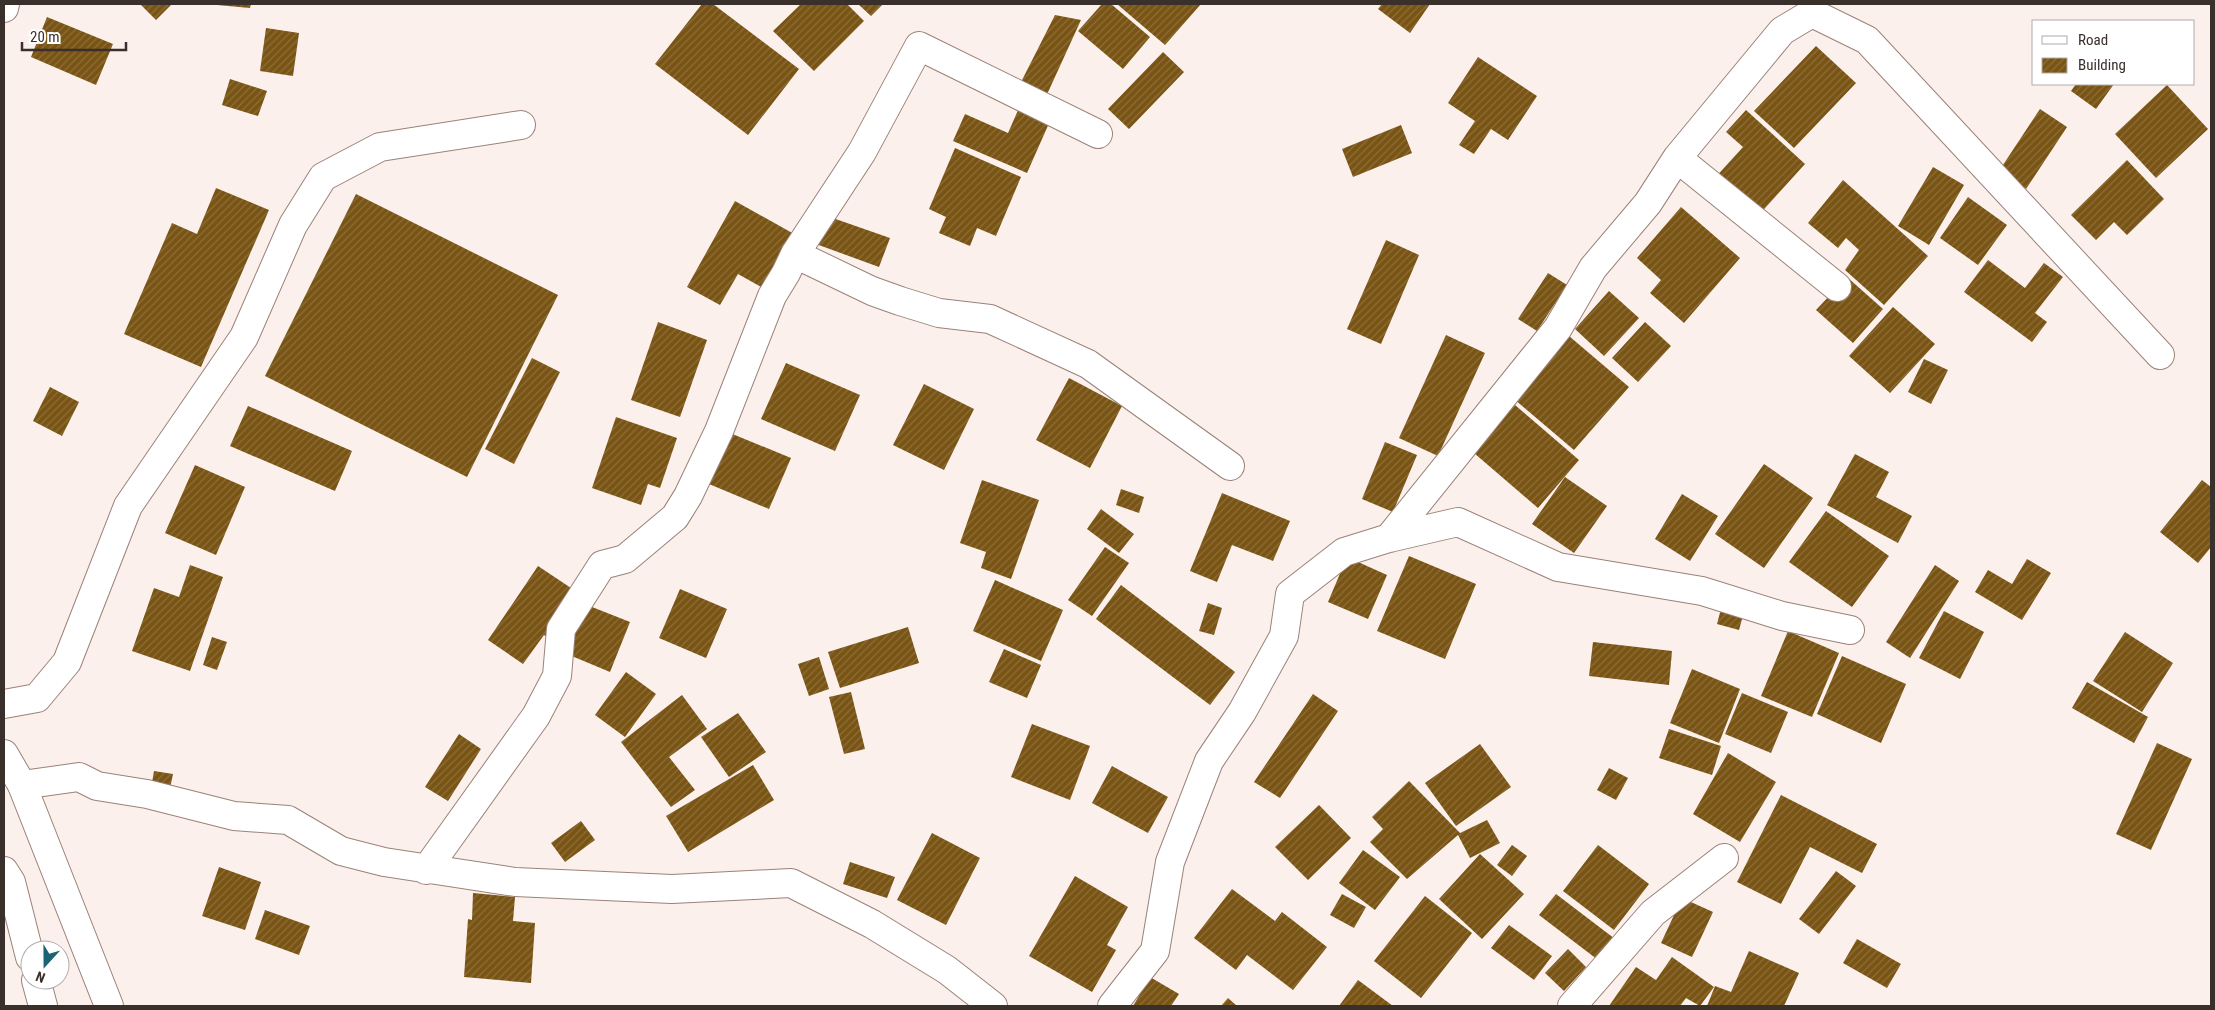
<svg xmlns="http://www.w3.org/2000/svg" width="2215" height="1010" viewBox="0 0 2215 1010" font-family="'Roboto Condensed',sans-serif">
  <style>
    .building { fill: url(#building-hatch) }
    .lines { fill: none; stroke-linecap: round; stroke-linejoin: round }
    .minor-casing { stroke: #9b8278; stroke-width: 30 }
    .secondary-casing { stroke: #9b8278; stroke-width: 30 }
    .minor { stroke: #fff; stroke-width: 28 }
    .secondary { stroke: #fff; stroke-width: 28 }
  </style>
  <defs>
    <pattern id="building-hatch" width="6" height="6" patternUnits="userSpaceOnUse" patternTransform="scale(1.25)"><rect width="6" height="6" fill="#795413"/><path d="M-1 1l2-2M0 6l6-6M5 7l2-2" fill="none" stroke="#8c6f3e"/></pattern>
  </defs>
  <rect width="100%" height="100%" fill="#fbf0eb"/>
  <path class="building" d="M140,4H172L156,20Z
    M206,4H251L250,8Z
    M702,4H713L799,69L748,135L655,64Z
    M801,4H847L864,21L814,71L773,31Z
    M858,4H883L871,16Z
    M1102,4H1111L1150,37L1123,69L1078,31Z
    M1117,4H1201L1165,45Z
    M1382,4H1430L1410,33L1378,9Z
    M1055,15L1081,20L1044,101L1018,88Z
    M47,17L113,44L96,85L31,57Z
    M266,28L299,33L293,76L260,71Z
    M1816,46L1856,83L1794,148L1754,111Z
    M1163,52L1184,72L1129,129L1108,109Z
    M1478,57L1537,96L1508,140L1491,129L1474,154L1459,145L1475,121L1448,103Z
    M230,79L267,91L258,116L222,105Z
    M2076,84H2114L2096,109L2071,91Z
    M2167,85L2208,129L2156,178L2115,134Z
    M1019,108L1050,121L1027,173L953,141L965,114L1008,133Z
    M2040,109L2067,127L2026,189L1999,171Z
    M1746,110L1805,164L1757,217L1714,179L1743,147L1726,132Z
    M1401,125L1412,153L1353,177L1342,149Z
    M955,148L1021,177L996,236L977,228L970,246L939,233L946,217L929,209Z
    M2127,160L2164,199L2127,235L2114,222L2096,240L2071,215Z
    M1933,167L1964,185L1929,245L1898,226Z
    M1843,180L1928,256L1884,305L1845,270L1859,250L1846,238L1838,248L1808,223Z
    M216,188L269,210L201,367L124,334L172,223L197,234Z
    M356,194L558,295L467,477L265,376Z
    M1968,197L2007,225L1978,265L1940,238Z
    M735,201L794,234L763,288L738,274L720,305L687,287Z
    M1681,207L1740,258L1684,323L1650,293L1661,280L1637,258Z
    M827,216L890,238L879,267L816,244Z
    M1386,240L1419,255L1381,344L1347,329Z
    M1988,260L2025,288L2044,263L2063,277L2035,313L2047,322L2032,342L1964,292Z
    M1548,273L1567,285L1537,331L1518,319Z
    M1847,277L1883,309L1853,343L1816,310Z
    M1609,291L1639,318L1604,356L1575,329Z
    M1893,307L1935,344L1890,393L1849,356Z
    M658,322L707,340L680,417L631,400Z
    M1645,322L1671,346L1638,382L1612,358Z
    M1446,335L1485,353L1438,456L1399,438Z
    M1569,336L1629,387L1574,450L1514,399Z
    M532,358L560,372L514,464L485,449Z
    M1924,359L1948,370L1931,404L1908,392Z
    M786,363L860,395L835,451L761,419Z
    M1069,378L1122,406L1090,468L1036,440Z
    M924,384L974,409L944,470L893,445Z
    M50,387L79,402L62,436L33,421Z
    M1515,405L1579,460L1538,508L1474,453Z
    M248,406L352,451L335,491L230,446Z
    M616,417L677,438L660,488L648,484L641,505L592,488Z
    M730,433L791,458L769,509L709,484Z
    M1385,442L1417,455L1393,512L1362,499Z
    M1855,454L1889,472L1876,497L1912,516L1898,543L1827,505Z
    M1764,464L1813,498L1764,568L1715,534Z
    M195,465L245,487L216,555L165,533Z
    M1565,477L1607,506L1574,553L1532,524Z
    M982,480L1039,500L1011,579L981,568L986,552L960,543Z
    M2202,480L2211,487V547L2198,563L2160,532Z
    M1121,489L1144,497L1139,513L1116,505Z
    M1222,493L1290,521L1273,561L1232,545L1217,582L1190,571Z
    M1682,494L1718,516L1690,561L1655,539Z
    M1101,509L1134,534L1119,553L1087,529Z
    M1826,511L1889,556L1852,607L1789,562Z
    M1105,547L1129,563L1092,616L1068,600Z
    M1409,556L1476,584L1445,659L1377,631Z
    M1347,557L1387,575L1368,619L1328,602Z
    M2027,559L2051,573L2022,620L1975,592L1988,570L2012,584Z
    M190,565L223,577L190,671L132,651L154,588L179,597Z
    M1935,565L1959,581L1910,658L1886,642Z
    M538,566L577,592L547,637L544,635L523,664L488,640Z
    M995,580L1063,610L1041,661L973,631Z
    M1121,585L1235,672L1210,705L1096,619Z
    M680,589L727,609L706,658L659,638Z
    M1208,603L1222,608L1214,635L1199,631Z
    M587,605L630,622L610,672L567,654Z
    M1722,605L1744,612L1739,630L1717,624Z
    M1944,611L1984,632L1960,679L1919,658Z
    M908,627L919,663L840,688L828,652Z
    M1788,631L1839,653L1812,717L1761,696Z
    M2125,632L2173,663L2142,712L2093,681Z
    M212,637L227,642L217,670L203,665Z
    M1593,642L1672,651L1669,685L1589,676Z
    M1004,649L1041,665L1027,698L989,682Z
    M1842,656L1906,684L1881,743L1817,714Z
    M819,657L829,689L809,696L798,664Z
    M1692,669L1740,689L1719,743L1670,723Z
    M626,672L656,694L625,737L595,715Z
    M2087,682L2148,717L2134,743L2072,708Z
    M851,692L865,749L844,754L829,697Z
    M1742,693L1788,712L1771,753L1725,734Z
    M1313,694L1338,711L1280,798L1254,782Z
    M682,695L707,729L669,757L695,790L671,807L621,742Z
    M738,713L766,752L729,777L701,737Z
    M1032,724L1090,746L1070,800L1011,777Z
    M1669,729L1721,746L1712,775L1659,758Z
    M459,734L481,749L448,801L425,787Z
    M2157,743L2192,759L2151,850L2116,834Z
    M1480,744L1511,787L1456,826L1425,783Z
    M1728,753L1776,782L1740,842L1693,814Z
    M753,765L774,800L688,852L666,816Z
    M1112,766L1168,797L1148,833L1092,803Z
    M1609,768L1628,778L1616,800L1597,790Z
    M154,771L173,774L168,798L150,794Z
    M1409,781L1460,833L1458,834L1487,820L1500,843L1470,858L1458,835L1407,879L1370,842L1383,829L1372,817Z
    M1781,795L1877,844L1862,873L1810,847L1781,904L1737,882Z
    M1319,805L1351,838L1308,880L1275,847Z
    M581,821L595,840L565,862L551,843Z
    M932,833L980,858L946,925L897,900Z
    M1512,845L1527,856L1512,876L1497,865Z
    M1598,845L1649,884L1614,930L1563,891Z
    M1363,850L1400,877L1375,910L1339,883Z
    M1480,854L1524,894L1482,939L1439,899Z
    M850,862L895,877L887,898L843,884Z
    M219,867L261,882L245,930L202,916Z
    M1836,871L1856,886L1819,934L1799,919Z
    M1075,876L1128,907L1107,945L1116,950L1092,992L1029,956Z
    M1232,889L1275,921L1282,912L1327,947L1293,990L1247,955L1236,970L1194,938Z
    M473,893L515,897L513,921L535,923L531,983L464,977L468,919L472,920Z
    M1342,894L1366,907L1354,928L1330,915Z
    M1556,894L1619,942L1602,963L1539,915Z
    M1425,896L1472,933L1421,998L1374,961Z
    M1682,898L1713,912L1692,957L1661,943Z
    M265,910L310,926L299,955L255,939Z
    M1509,925L1552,956L1534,980L1491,948Z
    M1857,939L1901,964L1887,988L1843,963Z
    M1568,949L1586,967L1564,991L1545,973Z
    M1749,951L1799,973L1784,1006H1707L1715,986L1731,992Z
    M1672,957L1714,987L1700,1006L1686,998L1680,1006H1609L1636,967L1656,980Z
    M1150,977L1179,994L1171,1006H1133Z
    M1358,980L1393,1006H1339Z
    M1228,998L1237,1006H1221Z"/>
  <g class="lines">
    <defs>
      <path id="minor" d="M4,8L5,4
        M1677,158L1782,31L1812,13L1867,40L2160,355
        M795,254L862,152L919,46L1098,134
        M1389,538L1558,328L1593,268L1648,203L1677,158L1837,287
        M4,704L37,698L67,662L128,506L244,337L293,225L323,177L380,147L521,125
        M22,785L79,777L97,786L147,794L234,816L288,820L341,851L384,862L515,882L672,889L791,883L872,924L947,970L993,1006
        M426,870L536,716L557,676L561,629L602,565L625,559L675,517L688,496L719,431L772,296L786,273L795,254L872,291L900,301L939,313L990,319L1088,364L1230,466
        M1112,1006L1155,951L1170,862L1209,761L1242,712L1284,636L1290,594L1344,552L1389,538L1458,522L1558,567L1702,591L1782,616L1850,630
        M1572,1006L1653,913L1724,858"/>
      <path id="secondary" d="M4,754L22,785L109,1006
        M4,871L11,882L30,957
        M36,980L43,1006"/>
    </defs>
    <use href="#minor" class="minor-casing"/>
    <use href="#secondary" class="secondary-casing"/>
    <use href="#minor" class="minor"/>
    <use href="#secondary" class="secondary"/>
  </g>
  <rect width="2215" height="1010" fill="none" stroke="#392f2b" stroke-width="10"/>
  <rect x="2032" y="20" width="162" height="65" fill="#ffffff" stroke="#b0acaa"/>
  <rect x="2042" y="36" width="25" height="8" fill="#ffffff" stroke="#b0acaa"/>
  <text x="2078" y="45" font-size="15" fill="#392f2b">Road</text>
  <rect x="2042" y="58" width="25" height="15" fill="url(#building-hatch)" stroke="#b0acaa"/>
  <text x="2078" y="70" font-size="15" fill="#392f2b">Building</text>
  <g transform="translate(45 965) rotate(201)"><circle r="24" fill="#ffffff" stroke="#b0acaa"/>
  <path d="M0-4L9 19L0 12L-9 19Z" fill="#1c6473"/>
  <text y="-8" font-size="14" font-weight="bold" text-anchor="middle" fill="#392f2b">N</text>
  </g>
  <path d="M22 42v8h104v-8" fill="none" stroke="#392f2b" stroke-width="2.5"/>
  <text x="30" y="42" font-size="15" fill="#392f2b" stroke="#ffffff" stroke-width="4" paint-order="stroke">20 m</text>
</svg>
